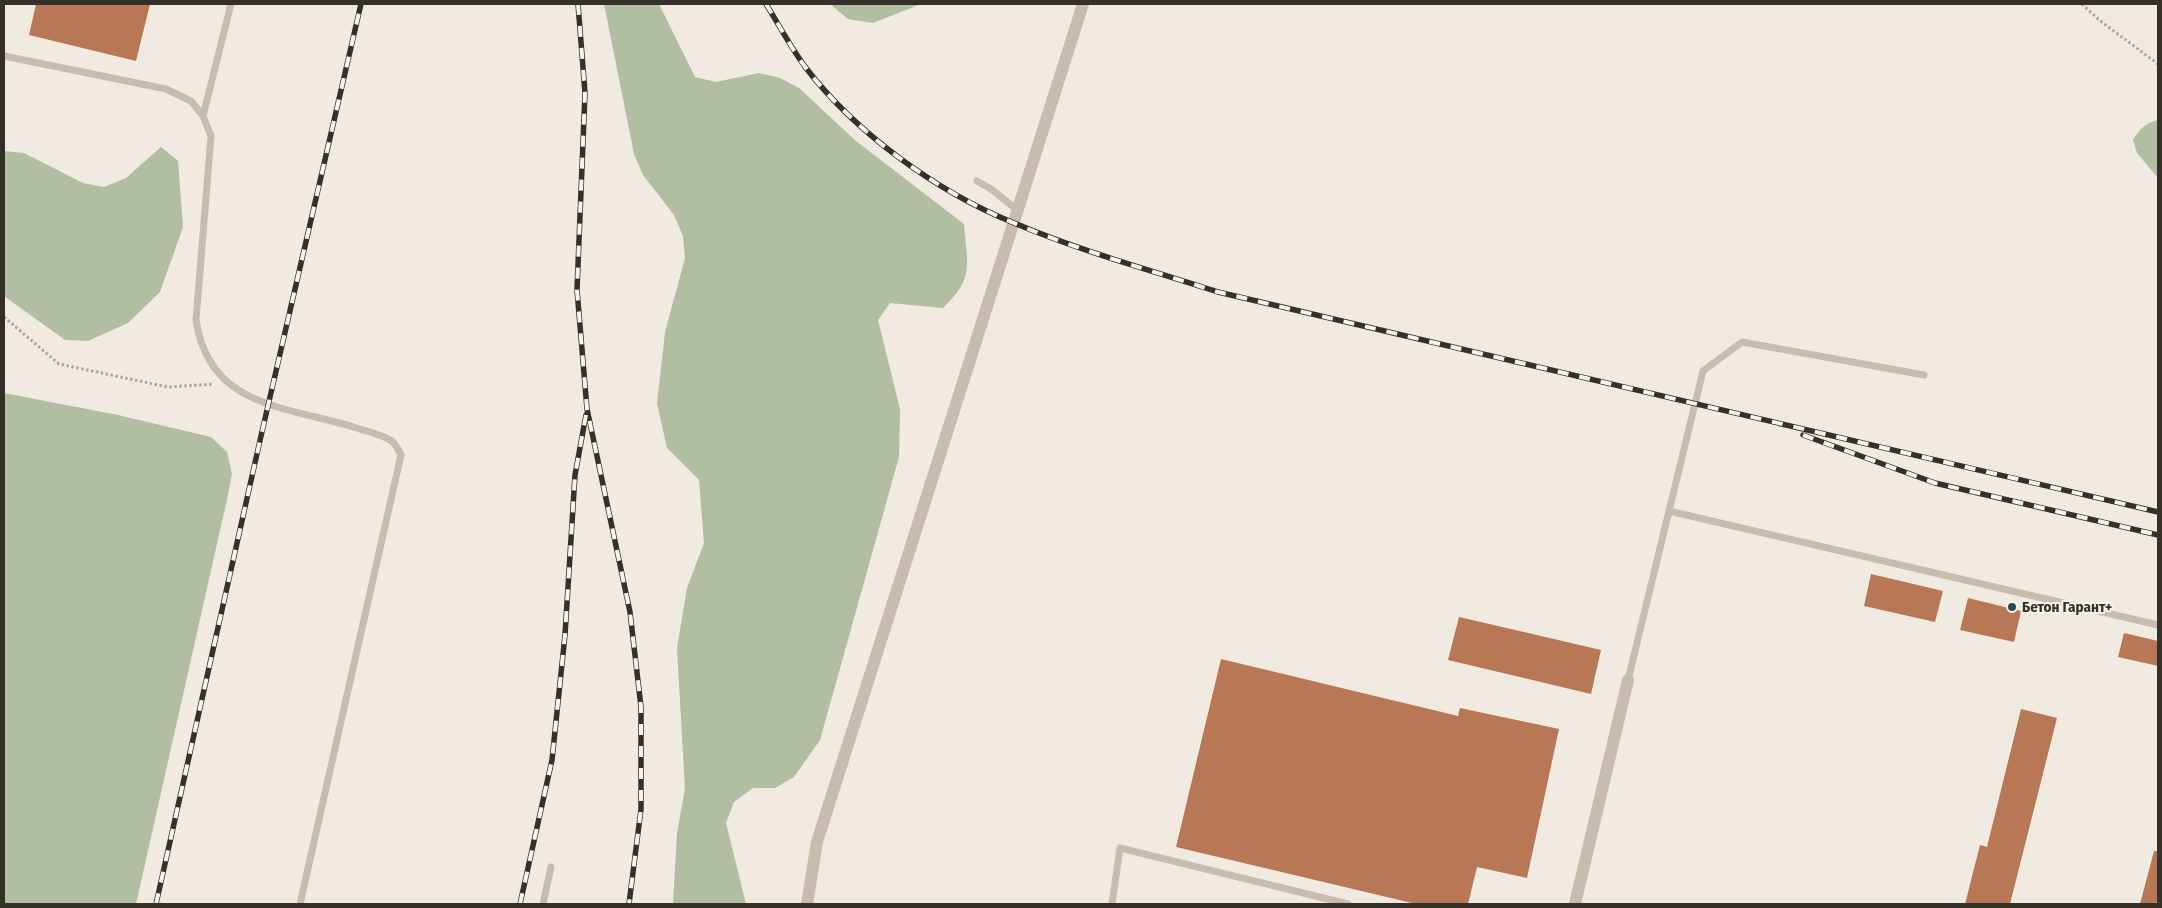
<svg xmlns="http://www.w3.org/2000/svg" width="2162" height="908" viewBox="0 0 2162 908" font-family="'Fira Sans Condensed',sans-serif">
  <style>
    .green { fill: #b1bea1 }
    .building { fill: #b87856 }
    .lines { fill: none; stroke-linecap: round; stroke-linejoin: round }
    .path { stroke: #b3a697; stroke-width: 3; stroke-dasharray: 2.5 2.5; stroke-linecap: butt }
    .lane { stroke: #c7bcad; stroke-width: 7 }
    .street { stroke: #c7bcad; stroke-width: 12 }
    .rail-casing { stroke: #36302b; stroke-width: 5.5 }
    .rail { stroke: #f8f4ec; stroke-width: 4; stroke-dasharray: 11; stroke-linecap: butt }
    .poi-dot { fill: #254b53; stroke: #f8f4ec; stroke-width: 2 }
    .labels { text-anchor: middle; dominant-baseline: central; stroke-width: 4; stroke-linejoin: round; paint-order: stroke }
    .poi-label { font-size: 15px; font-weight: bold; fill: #36302b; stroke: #f8f4ec; text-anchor: start }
  </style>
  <rect width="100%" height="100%" fill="#f0eae0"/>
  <path class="green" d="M604,4H659L695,77L716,82L759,73L780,78L799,88L856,141L964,224C967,265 975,277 943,308L890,303L878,320L900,409L899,457L820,740L794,777L775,788H753L734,802L726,823L746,904H673L677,833L685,789L677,648L687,588L704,543L699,480L667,448L657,403L665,332L685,258L683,236L674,215L643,175L634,154Z
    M830,4H921L873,23L848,19Z
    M2158,120V178L2137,153L2133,140C2140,129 2145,123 2158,120Z
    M161,147L178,161L183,227L160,292L128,323L88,341L65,340L4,296V151L24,153L83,183L104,187L126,178Z
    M4,393L118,415L211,437L227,452L232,474L228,495L136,904H4Z"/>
  <path class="building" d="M36,4H150L136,61L29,35Z
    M1871,574L1943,591L1935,622L1864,606Z
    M1968,598L2021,611L2014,642L1960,630Z
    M1459,617L1601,650L1591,694L1448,660Z
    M2124,633L2158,641V666L2118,657Z
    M1221,659L1458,716L1460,708L1559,729L1527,878L1477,867L1468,904H1416L1176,847Z
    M2021,709L2057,718L2010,904H1965L1980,845L1987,847Z
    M2154,851H2158V904H2140Z"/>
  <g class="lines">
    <path class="path" d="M2082,4L2099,20L2158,64
      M4,317L59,364L168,387L214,384"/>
    <path class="lane" d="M4,56L166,89L191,101L203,116L211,136L196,320C209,409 288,406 357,428C368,432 385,435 393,442C396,445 399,451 401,455L300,904
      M203,116L231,4
      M977,181L991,189L1017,210
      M1669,511L2158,625
      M1628,680L1703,371L1742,342L1924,375
      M543,904L551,867
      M1112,904L1120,848L1348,904"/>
    <path class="street" d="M807,904L817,842L1083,4
      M1575,904L1628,680"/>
    <defs>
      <path id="rail" d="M578,4L585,93L577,290L587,409L630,612L641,707V809L629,904
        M766,4C779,25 791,48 806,68C856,133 937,192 1014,223C1080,251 1150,270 1218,292L2158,512
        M1803,435L1935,483L2158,535
        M156,904L261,436L361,4
        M520,904L552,760L565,635L575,475L586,415"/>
    </defs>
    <use href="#rail" class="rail-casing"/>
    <use href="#rail" class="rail"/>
  </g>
  <circle class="poi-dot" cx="2012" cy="607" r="5"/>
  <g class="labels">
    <g class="poi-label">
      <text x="2022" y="607">Бетон Гарант+</text>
    </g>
  </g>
  <rect width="2162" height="908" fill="none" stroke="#36302b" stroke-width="10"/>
</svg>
